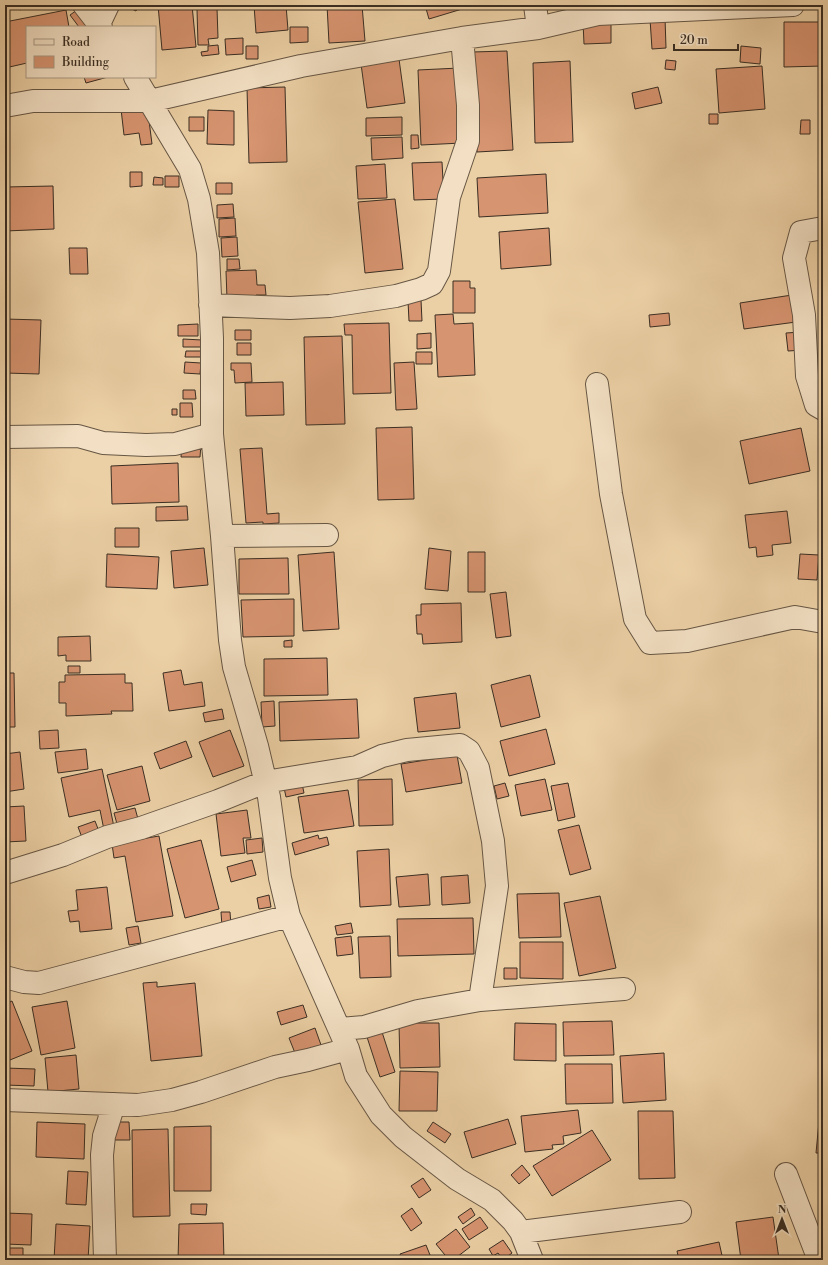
<svg xmlns="http://www.w3.org/2000/svg" width="828" height="1265" viewBox="0 0 828 1265" font-family="'Libre Bodoni',serif">
  <style>
    .building { fill: #d79470; stroke: #3a2e23 }
    .lines { fill: none; stroke-linecap: round; stroke-linejoin: round }
    .minor-casing { stroke: #665644; stroke-width: 24 }
    .minor { stroke: #f3e0c4; stroke-width: 22 }
  </style>
  <rect width="100%" height="100%" fill="#ecd0a5"/>
  <filter id="stains"><feTurbulence type="fractalNoise" baseFrequency=".005" numOctaves="4"/><feColorMatrix values="0 0 0 0 .2 0 0 0 0 .09 0 0 0 0 .02 0 0 0 .5 -.17"/></filter>
  <radialGradient id="worn" r=".72"><stop offset=".6" stop-color="#630" stop-opacity="0"/><stop offset="1" stop-color="#630" stop-opacity=".3"/></radialGradient>
  <path class="building" d="M5,5H6L8,13H5Z
    M17,5H29L20,10Z
    M131,5H139L136,11L130,8Z
    M158,5H192L196,47L162,50Z
    M254,5H286L288,30L256,33Z
    M327,5H362L365,41L329,43Z
    M425,5H472V6L429,19Z
    M80,8L87,27H79L70,15Z
    M217,8L218,38L208,39L209,45H198L197,9Z
    M66,10L69,27H27V63L5,68V22Z
    M665,18L666,48L652,49L650,19Z
    M583,22H611V43L584,44Z
    M784,22H823V66L784,67Z
    M290,27H308V42L290,43Z
    M243,38V54L226,55L225,39Z
    M218,45L219,54L202,56L201,52L208,51V46Z
    M246,46H258V59H246Z
    M741,46L761,48L760,64L740,62Z
    M507,51L513,150L477,152L472,52Z
    M399,59L405,103L367,108L361,64Z
    M666,60L676,61L675,70L665,69Z
    M570,61L573,142L535,143L533,63Z
    M762,66L765,109L719,113L716,69Z
    M459,68L462,143L421,145L418,70Z
    M84,77H108L86,83Z
    M285,87L287,162L249,163L247,88Z
    M658,87L662,103L635,109L632,93Z
    M147,105L152,144L141,145L139,133L124,135L121,109Z
    M208,110L234,111V145L207,144Z
    M709,114H718V124H709Z
    M189,117H204V131H189Z
    M402,117V135L366,136V118Z
    M801,120H810V134H800Z
    M411,135H418L419,148L411,149Z
    M402,137L403,158L372,160L371,138Z
    M442,162L444,199L414,200L412,163Z
    M385,164L387,198L358,199L356,166Z
    M130,172H142V186L130,187Z
    M546,174L548,213L479,217L477,178Z
    M165,176H179V187H165Z
    M154,177L163,178V185H153Z
    M216,183H232V194H216Z
    M53,186L54,229L5,231V187Z
    M395,199L403,269L365,273L358,202Z
    M233,204L234,217L217,218V205Z
    M235,218L236,236L219,237V219Z
    M549,228L551,265L501,269L499,232Z
    M237,237L238,256L222,257L221,238Z
    M69,248H87L88,274H70Z
    M227,259H239L240,269L227,270Z
    M256,270L257,285H265L266,295H256V298L227,299L226,271Z
    M453,281H470V288H475V313H453Z
    M792,295L796,322L744,329L740,303Z
    M421,300L422,321H409L408,301Z
    M669,313L670,325L650,327L649,315Z
    M453,314L454,324L473,323L475,375L438,377L435,315Z
    M5,319L41,320L39,374L5,373Z
    M389,323L391,393L353,394L352,335H345L344,324Z
    M198,324V336H178V325Z
    M235,330H251V340H235Z
    M801,332L803,350L788,351L786,333Z
    M431,333V348L417,349V334Z
    M342,336L345,424L306,425L304,337Z
    M183,339L202,340V347H183Z
    M237,343H251V355H237Z
    M186,351H203V357H185Z
    M416,352H432V364H416Z
    M185,362L201,363L200,374L184,373Z
    M414,362L417,409L396,410L394,363Z
    M231,363H251L252,382L235,383L234,370H231Z
    M283,382L284,415L246,416L245,383Z
    M183,390H195L196,399H183Z
    M180,403H192L193,417H180Z
    M172,409H177V415H172Z
    M412,427L414,499L378,500L376,428Z
    M801,428L810,471L749,484L740,441Z
    M182,444H201L200,457H181Z
    M262,448L267,514L279,513V523L263,524V522L246,523L240,449Z
    M178,463L179,502L112,504L111,466Z
    M187,506L188,520L156,521V507Z
    M787,511L791,543L772,545L773,555L757,557L756,547L749,548L745,515Z
    M115,528H139V547H115Z
    M204,548L208,585L174,588L171,551Z
    M429,548L451,551L448,591L425,589Z
    M334,552L339,629L303,631L298,555Z
    M468,552H485V592H468Z
    M107,554L159,557L157,589L106,587Z
    M800,554L819,555L817,580L798,579Z
    M288,558L289,594H239V559Z
    M506,592L511,636L496,638L490,594Z
    M294,599V636L243,637L241,600Z
    M461,603L462,642L423,644L422,634H417L416,615H421V604Z
    M90,636L91,661H66V655L58,656V637Z
    M292,640V647H284V641Z
    M327,658L328,695L264,696V659Z
    M68,666H80V673H68Z
    M181,670L184,685L202,682L205,706L169,711L163,673Z
    M5,673H14L15,727H5Z
    M125,674V683H132L133,711H111L112,714L66,716V703H59V682H65V675Z
    M530,675L540,717L501,727L491,685Z
    M456,693L460,728L418,732L414,698Z
    M357,699L359,738L280,741L279,702Z
    M274,701L275,726L262,727L261,702Z
    M222,709L224,719L205,722L203,713Z
    M546,729L555,764L509,776L500,741Z
    M58,730L59,748L40,749L39,731Z
    M230,730L244,766L213,777L199,742Z
    M186,741L192,757L160,769L154,753Z
    M86,749L88,769L58,773L55,752Z
    M20,752L24,789L5,792V754Z
    M457,755L462,783L406,792L401,764Z
    M142,766L150,801L117,810L107,775Z
    M102,769L114,827L104,830L100,810L69,817L61,778Z
    M301,779L304,793L286,797L283,783Z
    M392,779L393,825L359,826L358,780Z
    M545,779L552,810L521,816L515,785Z
    M505,783L509,796L497,799L494,786Z
    M568,783L575,817L558,821L551,786Z
    M348,790L354,826L304,833L298,797Z
    M24,806L26,841L5,842V807Z
    M135,808L138,819L117,824L114,813Z
    M247,810L251,838H243L245,853L221,856L216,814Z
    M95,821L100,834L83,840L78,827Z
    M579,825L591,869L570,875L558,830Z
    M318,835L319,839L327,837L329,845L295,855L292,843Z
    M159,836L173,916L136,922L125,856L114,858L112,844Z
    M262,838L263,852L247,854L246,840Z
    M201,840L219,909L185,918L167,849Z
    M389,849L391,905L360,907L357,851Z
    M252,860L256,875L231,882L227,867Z
    M428,874L430,905L399,907L396,877Z
    M468,875L470,903L442,905L441,877Z
    M107,887L112,929L80,932L79,921L70,922L68,911L78,910L76,890Z
    M559,893L561,937L519,938L517,894Z
    M269,895L271,907L259,909L257,898Z
    M600,896L616,968L579,976L564,903Z
    M221,912H230L231,926L222,927Z
    M473,918L474,954L398,956L397,919Z
    M351,923L353,933L337,935L335,926Z
    M138,926L141,943L129,945L126,928Z
    M351,936L353,954L337,956L335,938Z
    M390,936L391,977L360,978L358,937Z
    M520,942H563V979L520,978Z
    M504,968H517V979H504Z
    M157,982V987L195,983L202,1056L151,1061L143,983Z
    M12,1001L32,1051L5,1062V1004Z
    M67,1001L75,1048L41,1055L32,1007Z
    M303,1005L307,1017L281,1025L277,1012Z
    M612,1021L614,1055L564,1056L563,1022Z
    M399,1023H439L440,1067L400,1068Z
    M515,1023L556,1024V1061L514,1060Z
    M315,1028L321,1045L297,1058L289,1038Z
    M381,1029L395,1072L380,1077L366,1034Z
    M664,1053L666,1100L623,1103L620,1056Z
    M76,1055L79,1089L48,1092L45,1058Z
    M565,1064H612L613,1103L566,1104Z
    M5,1068L35,1069L34,1086L5,1085Z
    M400,1071L438,1072L437,1111H399Z
    M578,1110L581,1133L563,1136L564,1144L552,1145L553,1149L525,1152L521,1116Z
    M638,1111H673L675,1178L639,1179Z
    M820,1111L823,1112V1153H816Z
    M508,1119L516,1144L472,1158L464,1132Z
    M37,1122L85,1124L84,1159L36,1157Z
    M113,1122H129L130,1140H113Z
    M433,1122L451,1134L445,1143L427,1131Z
    M211,1126V1191H174V1127Z
    M168,1129L170,1216L133,1217L132,1130Z
    M592,1130L611,1160L552,1196L533,1166Z
    M522,1165L530,1175L519,1184L511,1175Z
    M68,1171L88,1172L86,1205L66,1204Z
    M423,1178L431,1190L419,1198L411,1186Z
    M191,1204H207L206,1215L191,1214Z
    M412,1208L422,1223L411,1231L401,1216Z
    M471,1208L475,1215L463,1224L458,1217Z
    M5,1213L32,1214L31,1245L5,1244Z
    M480,1217L488,1228L469,1240L462,1229Z
    M773,1217L779,1259L769,1260H741L736,1222Z
    M223,1223L224,1260H178L179,1224Z
    M56,1224L90,1226L88,1260H54Z
    M456,1229L470,1247L453,1260H449L436,1244Z
    M503,1240L512,1253L503,1260L498,1253L493,1256L489,1249Z
    M719,1242L723,1260H679L677,1251Z
    M426,1245L432,1260H402L400,1254Z
    M5,1248H23V1260H5Z"/>
  <g class="lines">
    <defs>
      <path id="minor" d="M84,5L101,27
        M535,5L538,28
        M99,24L108,5
        M135,77L190,169L199,199L208,253L212,338V434L222,536L230,640L234,667L257,746L269,797L280,878L289,916L348,1049L356,1076L381,1115L403,1137L457,1179L492,1200L513,1221L521,1232L532,1260
        M5,106L33,101H150L301,66L462,38L538,28L598,14L793,5
        M823,228L801,232L794,258L804,315L807,376L816,405L823,409
        M210,305L290,308L330,306L396,296L421,289L432,284L439,271L449,197L468,141V105L462,38
        M597,384L611,494L635,619L650,643L687,641L795,617L823,622
        M5,437L78,436L103,443L146,445L175,444L212,434
        M222,536L327,535
        M5,873L63,855L107,837L141,828L218,801L265,782L357,767L382,756L407,750L460,745L469,751L478,768L493,841L497,886L480,1000
        M5,977L24,982L39,983L289,916
        M340,1029L364,1027L418,1011L480,1000L624,989
        M5,1100L138,1105L172,1100L201,1092L275,1067L308,1060L348,1049
        M786,1174L819,1260
        M521,1232L680,1212
        M105,1260L102,1155L104,1136L114,1104"/>
    </defs>
    <use href="#minor" class="minor-casing"/>
    <use href="#minor" class="minor"/>
  </g>
  <rect width="828" height="1265" fill="none" stroke="#ecd0a5" stroke-width="20"/>
  <rect x="6" y="6" width="816" height="1253" fill="none" stroke="#3a2e23" stroke-width="2"/>
  <rect x="10" y="10" width="808" height="1245" fill="none" stroke="#3a2e23"/>
  <rect x="26" y="26" width="130" height="52" fill="#f3e0c4" stroke="#a99984"/>
  <rect x="34" y="39" width="20" height="6" fill="#f3e0c4" stroke="#a99984"/>
  <text x="62" y="46" font-size="12" fill="#3a2e23">Road</text>
  <rect x="34" y="56" width="20" height="12" fill="#d79470" stroke="#a99984"/>
  <text x="62" y="66" font-size="12" fill="#3a2e23">Building</text>
  <g transform="translate(782 1219)" stroke="#f3e0c4" stroke-width="3" paint-order="stroke">
  <path d="M0-3L7 15L0 10L-7 15Z" fill="#3a2e23"/>
  <text y="-6" font-size="11" font-weight="bold" text-anchor="middle" fill="#3a2e23">N</text>
  </g>
  <path d="M674 44v6h64v-6" fill="none" stroke="#3a2e23" stroke-width="2"/>
  <text x="680" y="44" font-size="12" fill="#3a2e23" stroke="#f3e0c4" stroke-width="3" paint-order="stroke">20 m</text>
  <rect width="100%" height="100%" filter="url(#stains)"/>
  <rect width="100%" height="100%" fill="url(#worn)"/>
</svg>
